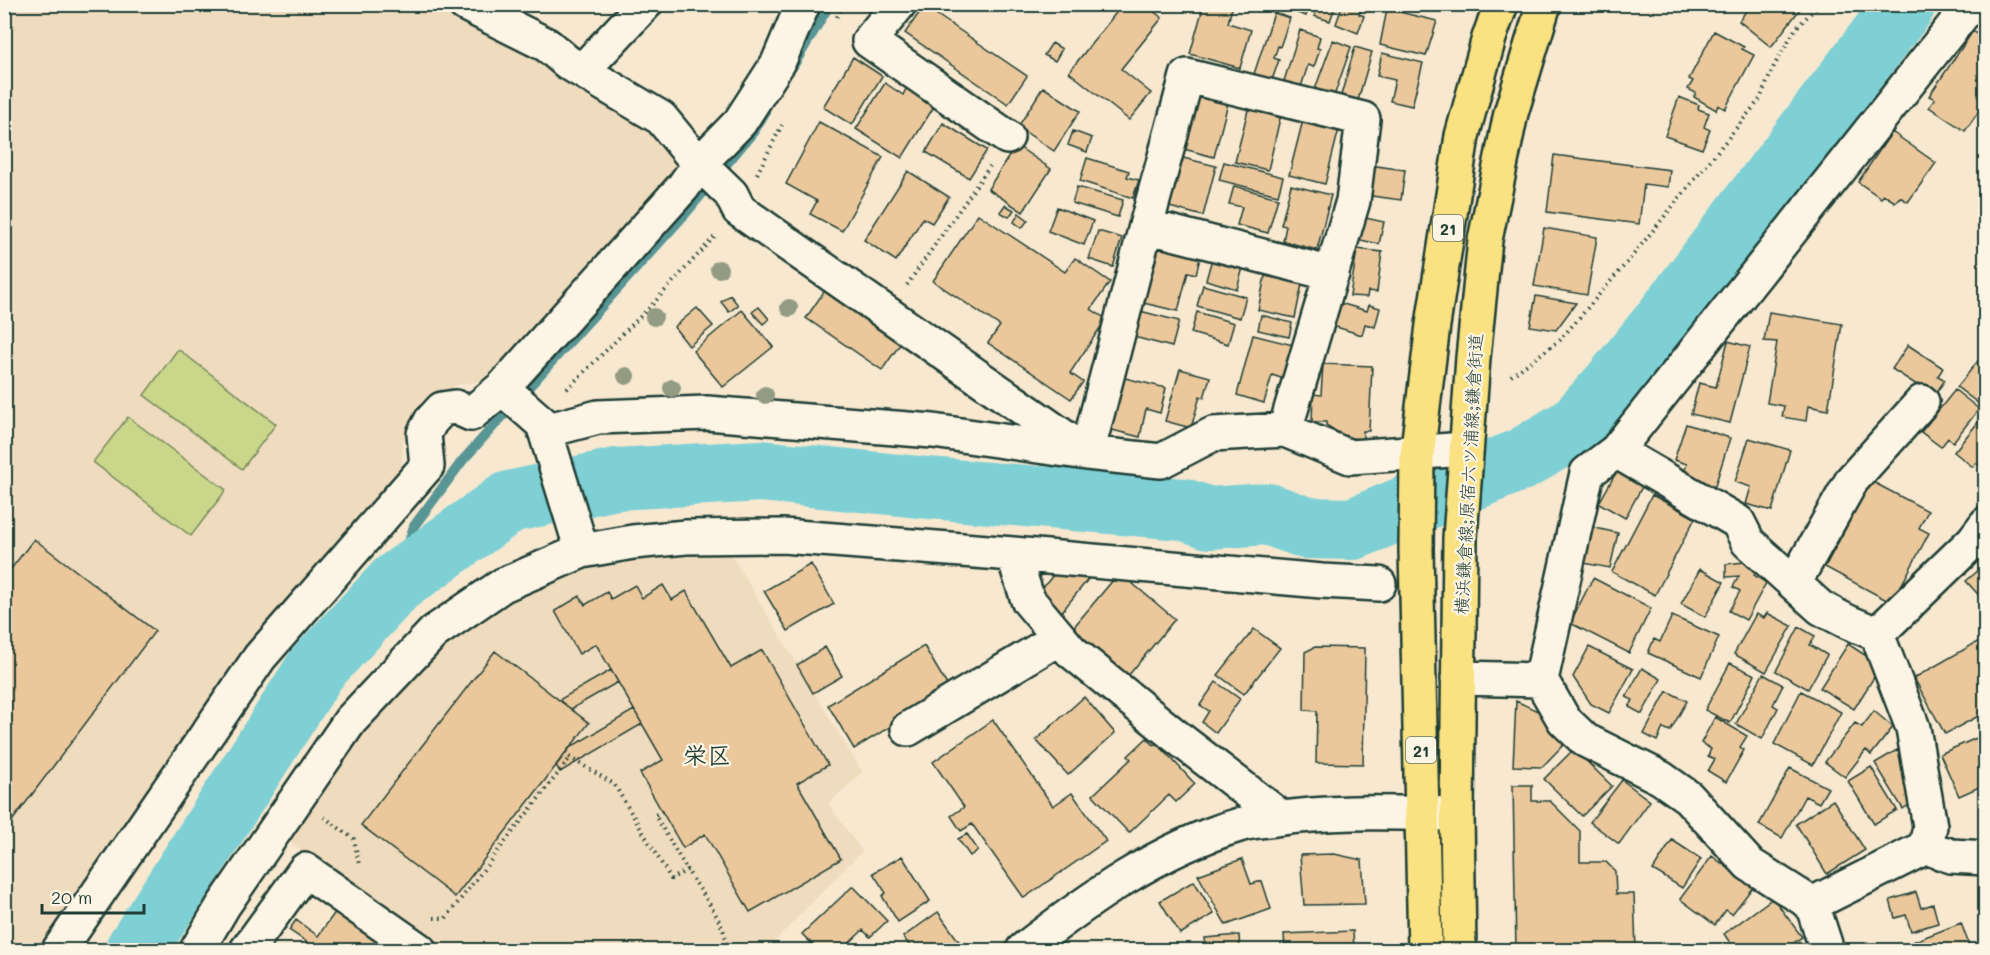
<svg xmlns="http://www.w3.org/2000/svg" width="1990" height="955" viewBox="0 0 1990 955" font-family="Mali,'Klee One',sans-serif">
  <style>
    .built { fill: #efdbbd }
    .green { fill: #cad689; stroke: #748a5e; stroke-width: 1.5 }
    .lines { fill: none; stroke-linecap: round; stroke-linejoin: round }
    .stream { stroke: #599595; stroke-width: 10 }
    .river { stroke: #7fd0d5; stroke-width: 62 }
    .building { fill: #ebc89c; stroke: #1f3d34; stroke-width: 1.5 }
    .minor-casing { stroke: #1f3d34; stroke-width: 38 }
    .major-casing { stroke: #1f3d34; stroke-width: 38 }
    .path { stroke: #1f3d34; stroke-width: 4; stroke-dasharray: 1.5 4.5; stroke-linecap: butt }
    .minor { stroke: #fcf5e5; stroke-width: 33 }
    .major { stroke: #fae181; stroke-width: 33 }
    .tree { fill: #939b83 }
    .labels { text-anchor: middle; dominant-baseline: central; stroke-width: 4.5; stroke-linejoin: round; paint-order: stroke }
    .shield { fill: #fcf5e5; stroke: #617469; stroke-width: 1.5 }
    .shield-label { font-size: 16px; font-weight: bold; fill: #1f3d34 }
    .street-label { font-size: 18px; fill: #1f3d34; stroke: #fcf5e5 }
    .district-label { font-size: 24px; font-weight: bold; fill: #1f3d34; stroke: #fcf5e5 }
  </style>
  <rect width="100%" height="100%" fill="#f7e8cf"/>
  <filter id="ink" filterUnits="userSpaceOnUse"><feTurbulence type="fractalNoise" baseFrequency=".0167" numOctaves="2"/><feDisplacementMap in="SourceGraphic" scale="12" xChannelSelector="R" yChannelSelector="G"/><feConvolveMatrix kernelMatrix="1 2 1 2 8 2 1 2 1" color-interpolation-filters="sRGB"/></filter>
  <g filter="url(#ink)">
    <path class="built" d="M5,5H449L456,12L541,54L655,126L687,167L485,381L459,384L433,396L411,416L403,442L401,477L47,950H5Z
      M730,553L862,772L828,804L862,851L766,950H440L283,837L360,728L438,642L566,566Z"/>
    <path class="green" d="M178,349L276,424L242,469L144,395Z
      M128,417L226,490L191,536L93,462Z"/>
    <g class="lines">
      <path class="stream" d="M792,68L830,4
        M396,583L414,526L463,460L686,213L754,131L765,113"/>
      <path class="river" d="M136,950L316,669L396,583L509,502L616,479L761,471L929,488L1183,509L1209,518L1268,514L1307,528L1353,529L1522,459L1575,427L1612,386L1662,324L1905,4"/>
    </g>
    <path class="building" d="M1123,4H1145L1162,18L1121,69L1151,93L1129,120L1069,72Z
      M1204,4H1233L1228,23L1251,30L1240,68L1190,54Z
      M1294,4H1310L1306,16L1292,11Z
      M1319,4H1336L1330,21L1314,16Z
      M1343,4H1355L1362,7L1359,14L1364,16L1358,33L1336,24Z
      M1751,4H1804L1771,47L1739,21Z
      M924,6L1027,76L1008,104L905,33Z
      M1387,9L1437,21L1426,56L1380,45Z
      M1274,13L1290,18L1280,47L1278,46L1274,58L1279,60L1272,80L1254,74Z
      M1300,30L1320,37L1317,48L1320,49L1314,67L1308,65L1301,87L1284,81Z
      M1714,31L1744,47L1742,49L1754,55L1725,109L1718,105L1716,110L1694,97L1696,93L1688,89L1693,81L1689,79Z
      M1973,31L1986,39V101L1965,131L1929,107L1935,99L1929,96Z
      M1333,40L1351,47L1334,96L1315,89Z
      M1052,43L1062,49L1055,61L1044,55Z
      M1355,47L1372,52L1358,100L1341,95Z
      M1382,53L1423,63L1412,106L1390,101L1395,80L1377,76Z
      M853,57L882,76L852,125L823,107Z
      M885,83L903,95L907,87L935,105L902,158L856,129Z
      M1043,87L1080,111L1054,151L1018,127Z
      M1193,94L1228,103L1214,157L1180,148Z
      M1679,97L1699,105L1698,109L1709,113L1704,127L1710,130L1702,149L1665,136Z
      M1249,106L1281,114L1268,170L1235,162Z
      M1303,120L1339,129L1325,184L1289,175Z
      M819,122L883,157L842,231L810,214L817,201L786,184Z
      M943,123L987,150L969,178L926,152Z
      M1073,131L1092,138L1087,152L1068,145Z
      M1892,132L1936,163L1908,202L1900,197L1895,202L1884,195L1881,198L1858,182Z
      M1016,145L1051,169L1023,212L988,189Z
      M1554,155L1670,170L1668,187L1644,184L1639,224L1547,212Z
      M1175,156L1216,166L1203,216L1162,205Z
      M1087,158L1129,171L1127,177L1139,180L1133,198L1080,181Z
      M1224,162L1283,177L1278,195L1219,180Z
      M1369,165L1405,170L1401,200L1365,195Z
      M908,171L949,197L932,223L923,218L896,261L864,240Z
      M1291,185L1331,195L1317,250L1283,241L1286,226L1281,225Z
      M1234,186L1278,198L1268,233L1237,225L1242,207L1229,204Z
      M1077,187L1123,200L1118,217L1072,203Z
      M1005,205L1014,210L1009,217L1000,212Z
      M1057,207L1093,221L1084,245L1048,231Z
      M1019,213L1028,220L1022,228L1014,222Z
      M978,214L1065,272L1075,258L1110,282L1091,309L1106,319L1070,373L1083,382L1071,399L988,343L1000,326L933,281Z
      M1361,217L1384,222L1379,244L1356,239Z
      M1544,228L1597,237L1587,295L1534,286Z
      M1098,231L1122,238L1113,267L1089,259Z
      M1154,242L1201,254L1196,274L1188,272L1178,311L1139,302Z
      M1357,249L1382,252L1377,292L1368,291L1367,297L1350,296Z
      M1213,255L1244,264L1237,289L1206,280Z
      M1265,276L1302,284L1295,318L1258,310Z
      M1203,285L1246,297L1240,318L1197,306Z
      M825,290L901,343L882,370L806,318Z
      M730,295L738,305L729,312L721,302Z
      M1536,296L1576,303L1556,330L1530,326Z
      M1340,303L1367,311L1369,305L1380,308L1375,327L1365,324L1362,335L1333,326Z
      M759,307L769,319L763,324L752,312Z
      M697,308L713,326L689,346L674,327Z
      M742,310L773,347L723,387L693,351Z
      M1140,311L1179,321L1172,347L1134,337Z
      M1197,312L1234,323L1228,344L1191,333Z
      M1769,312L1842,324L1828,410L1808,406L1806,421L1782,417L1784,406L1767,403L1777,342L1764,341Z
      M1261,315L1292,323L1289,337L1258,330Z
      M1253,335L1293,345L1284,379L1272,375L1264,403L1237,395Z
      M1728,341L1750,347L1730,423L1691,414L1699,383L1716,387Z
      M1908,345L1943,368L1938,376L1945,380L1934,396L1892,369Z
      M1986,351V404L1983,407L1957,387Z
      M1323,364L1372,366L1369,431H1363V439L1347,438L1326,425V422H1312L1313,394L1321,395Z
      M1180,369L1210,377L1204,398L1200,396L1191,428L1165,421Z
      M1121,377L1166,388L1160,413L1146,409L1140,437L1108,429Z
      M1955,390L1979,409L1953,442L1948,438L1941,447L1921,432Z
      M1979,421L1986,426V470L1976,463L1973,467L1954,452Z
      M1686,424L1730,438L1714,489L1682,478L1687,464L1674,460Z
      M1749,438L1790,450L1772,511L1746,504L1751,487L1735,482Z
      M1617,471L1643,485L1625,518L1599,503Z
      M1871,481L1928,511L1919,528L1929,533L1892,603L1825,567Z
      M1652,495L1695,518L1655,595L1612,572Z
      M1591,527L1618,533L1610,568L1583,563Z
      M34,539L155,631L6,829L4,827V578Z
      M1745,562L1757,569L1754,575L1766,583L1746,620L1729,611L1740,591L1733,587L1739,576L1726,577V564Z
      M811,564L834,604L788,631L764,591Z
      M1986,564V603L1966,581Z
      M1700,569L1724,582L1705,617L1681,604Z
      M1054,574L1089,578L1060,614L1037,595Z
      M1126,578L1175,619L1128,676L1072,629L1114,579Z
      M1593,578L1651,608L1629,653L1570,623Z
      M635,585L642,598L663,585L672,600L686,591L731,668L762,650L828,765L797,783L841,859L750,912L705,834L683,848L640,773L663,760L596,644L579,654L555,611L580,596L585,605L607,592L611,599Z
      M1767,613L1792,626L1766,672L1734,654L1756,614L1764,618Z
      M1672,616L1719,637L1701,677L1648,653L1654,639L1660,642Z
      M1799,627L1815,636L1810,645L1827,655L1808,689L1776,671Z
      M1254,629L1280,648L1244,694L1218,675Z
      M1979,641L1986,653V712L1945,734L1914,678Z
      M1848,644L1874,661L1871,666L1878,671L1854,709L1820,688Z
      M924,646L950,690L854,749L828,705Z
      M825,647L842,676L813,693L797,665Z
      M1315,647L1365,648L1363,764L1316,763L1317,711L1304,710L1305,652Z
      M1589,647L1633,669L1609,713L1591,704L1573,677Z
      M495,651L589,723L455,897L361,825Z
      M1730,663L1755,675L1730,723L1705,710Z
      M1642,668L1661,679L1642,714L1629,707L1633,700L1626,697Z
      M611,670L618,682L571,709L559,700Z
      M1763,674L1783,685L1773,705L1778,708L1762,739L1736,724Z
      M1216,682L1240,699L1216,733L1202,722L1209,711L1200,705Z
      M1667,691L1687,701L1670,731L1663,728L1657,741L1644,734Z
      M1801,691L1841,712L1813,765L1774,744Z
      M1084,697L1115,733L1068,775L1036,740Z
      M1516,701L1540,712L1567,741L1542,767L1513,766Z
      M634,710L642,724L560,772L556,765L569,748Z
      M1874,711L1893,727L1871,755L1866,750L1845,777L1825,762L1855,723L1862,727Z
      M1715,717L1747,736L1740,747L1744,750L1726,782L1708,771L1715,759L1708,756L1711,749L1701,743Z
      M993,720L1053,806L1072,793L1106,841L1024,898L972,824L961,831L951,816L964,807L933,762Z
      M1986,734V784L1959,796L1940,754Z
      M1147,738L1154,745L1157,743L1195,784L1176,802L1169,795L1129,833L1093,795L1131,759L1128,756Z
      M1574,749L1612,786L1582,816L1544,779Z
      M1897,750L1914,779L1904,785L1914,801L1903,809L1875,763Z
      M1871,767L1897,810L1874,824L1848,781Z
      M1790,768L1828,788L1819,803L1805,796L1782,838L1759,825Z
      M1622,780L1650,801L1619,844L1590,822Z
      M1513,785H1532V801H1550L1580,831V862H1606L1615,871L1616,894H1634L1636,950H1516Z
      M1833,800L1865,850L1827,874L1796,824Z
      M967,834L978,850L970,856L958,839Z
      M1672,840L1701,859L1682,888L1653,870Z
      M1334,854L1362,860L1365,904L1304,905L1300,855Z
      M902,856L930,901L898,922L882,896L886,893L873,873Z
      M1712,856L1753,887L1732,914L1726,910L1715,925L1680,899Z
      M1242,859L1251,884L1262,881L1271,909L1226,925L1198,875Z
      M1194,881L1214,914L1180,934L1160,901Z
      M853,886L887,921L870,937L863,930L842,950H831L829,949L827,950H818L802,934Z
      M1916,892L1921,908L1933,904L1938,923L1911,931L1906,915L1895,918L1890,900Z
      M1773,898L1802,937L1784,950H1735L1724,934Z
      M336,911L391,950H307L311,945L289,930L296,920L318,936Z
      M938,912L965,950H913L903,937Z
      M1961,923L1971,950H1897V948Z
      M1353,931L1354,950H1285L1284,934Z
      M1239,935L1240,950H1206L1205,938Z"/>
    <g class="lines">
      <defs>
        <path id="minor" d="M465,4L547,45L567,62L661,118L694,158L731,194L739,210L1087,453L1146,226L1187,76L1363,119L1353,201L1285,430
          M899,4L869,41L1007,137
          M582,71L645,4
          M1146,226L1332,274
          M502,388L543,424L582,551
          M545,431L598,417L707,413L933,431L1087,453L1161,461L1213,434L1285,430L1350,457L1466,449
          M1616,451L1738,522L1748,542L1821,608L1848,622L1877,634L1913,728L1930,826L1926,847
          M1013,554L1028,600L1071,651L1173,734L1282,818
          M1794,583L1852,480L1922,402
          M1877,634L1973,541L1986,524
          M1458,678L1541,680L1564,720L1585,740L1661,778L1688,797L1749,864L1812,904L1825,944L1824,950
          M1541,680L1587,473L1616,451L1971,4
          M908,729L1059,638
          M1812,904L1926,847L1951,856L1986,858
          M59,950L260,657L427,466L424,434L431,421L442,409L455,407L471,414L502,388L683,187L700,163L740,122L778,63L803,4
          M197,950L223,906L350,721L434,632L503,585L582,551L633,542L686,537L783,536L1013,554L1322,581L1379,584
          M247,950L305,870L419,950
          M1023,950C1089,899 1158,849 1239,825C1250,821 1263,821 1275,819C1335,810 1397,813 1457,814"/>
        <path id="major" d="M1425,950L1416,550L1417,456L1433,325L1462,136L1489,38L1501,4
          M1459,950L1457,814L1460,538L1473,358L1485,240L1511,113L1544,4"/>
      </defs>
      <use href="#minor" class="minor-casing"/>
      <use href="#major" class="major-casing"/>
      <path class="path" d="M837,17L843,4
        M757,174L782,125
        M907,285L990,166
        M1511,376L1560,340L1629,260L1760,99L1774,66L1796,28L1820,4
        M567,389L650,307L716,235
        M564,754L614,784L671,879L687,870C700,891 729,927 727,950
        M662,811L655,815L687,870
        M324,817L354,839L359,865
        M434,918H446L570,758"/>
      <use href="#minor" class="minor"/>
      <use href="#major" class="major"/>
    </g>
    <g class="tree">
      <circle cx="719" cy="269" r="9"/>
      <circle cx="789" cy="308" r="9"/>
      <circle cx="654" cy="317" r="9"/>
      <circle cx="626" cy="376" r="9"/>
      <circle cx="672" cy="388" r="9"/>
      <circle cx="765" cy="395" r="9"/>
    </g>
  </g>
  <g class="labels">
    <g class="shield">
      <rect x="1433" y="215" width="30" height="26" rx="4.5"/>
      <rect x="1406" y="737" width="30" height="26" rx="4.5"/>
    </g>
    <g class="shield-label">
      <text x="1448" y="228">21</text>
      <text x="1421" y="750">21</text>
    </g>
    <g class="street-label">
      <text transform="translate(1468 474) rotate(-87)">横浜鎌倉線;原宿六ツ浦線;鎌倉街道</text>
    </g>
    <g class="district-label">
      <text x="707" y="754">栄区</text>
    </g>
  </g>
  <rect width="1990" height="955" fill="none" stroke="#fcf5e5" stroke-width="24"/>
  <rect x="12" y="12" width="1966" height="931" fill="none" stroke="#1f3d34" stroke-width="2" filter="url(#ink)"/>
  <path d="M42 904v9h102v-9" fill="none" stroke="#1f3d34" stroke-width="3"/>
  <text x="51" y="904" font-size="18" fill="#1f3d34" stroke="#fcf5e5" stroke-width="4.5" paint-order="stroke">20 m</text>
</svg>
